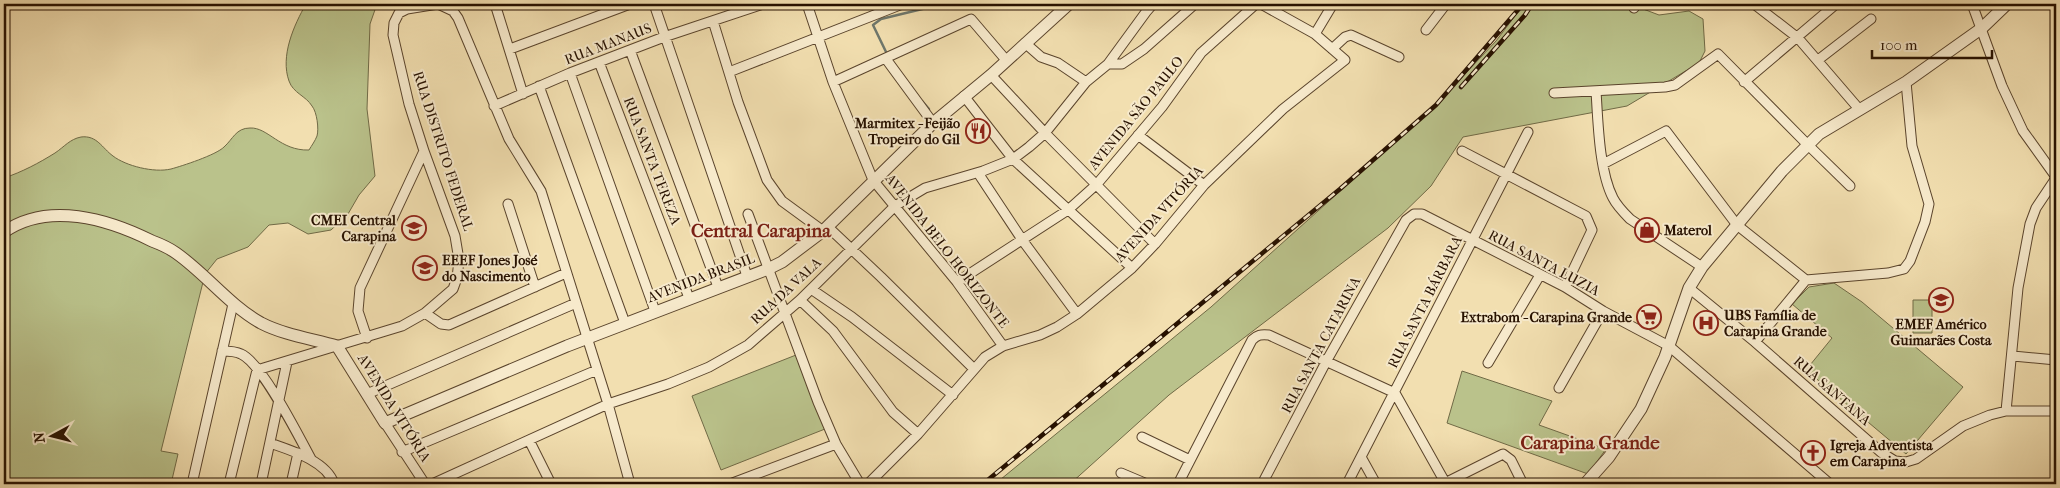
<svg xmlns="http://www.w3.org/2000/svg" width="2060" height="488" viewBox="0 0 2060 488" font-family="'IM FELL French Canon',serif">
  <style>
    .green { fill: #bac28b; stroke: #706a46 }
    .lines { fill: none; stroke-linecap: round; stroke-linejoin: round }
    .stream { stroke: #6e776c; stroke-width: 2.5 }
    .minor-casing { stroke: #5a442c; stroke-width: 11 }
    .tertiary-casing { stroke: #5a442c; stroke-width: 13 }
    .minor { stroke: #f7eacc; stroke-width: 9 }
    .tertiary { stroke: #f7eacc; stroke-width: 11 }
    .rail-casing { stroke: #271100; stroke-width: 4.5 }
    .rail { stroke: #f7eacc; stroke-width: 2.5; stroke-dasharray: 8; stroke-linecap: butt }
    .labels { text-anchor: middle; dominant-baseline: central; stroke-width: 4; stroke-linejoin: round; paint-order: stroke }
    .street-label { font-size: 14px; fill: #271100; stroke: #f7eacc }
    .poi-label { font-size: 14px; font-weight: bold; fill: #271100; stroke: #f7eacc; text-anchor: start }
    .district-label { font-size: 19px; font-weight: bold; fill: #7a1f14; stroke: #f7eacc }
  </style>
  <rect width="100%" height="100%" fill="#f2dfb0"/>
  <filter id="stains"><feTurbulence type="fractalNoise" baseFrequency=".004" numOctaves="4"/><feColorMatrix values="0 0 0 0 .2 0 0 0 0 .09 0 0 0 0 .02 0 0 0 .5 -.17"/></filter>
  <radialGradient id="worn" r=".72"><stop offset=".6" stop-color="#630" stop-opacity="0"/><stop offset="1" stop-color="#630" stop-opacity=".3"/></radialGradient>
  <path class="green" d="M306,4H377L370,24L367,109L375,176L359,195L348,214L331,230L308,234L288,223L269,225L248,247L217,259L205,274L161,451L178,454L171,484H4V178C22,172 39,163 55,153C64,147 70,139 81,137C97,135 102,148 113,156C126,166 154,173 171,169C182,166 216,155 224,147C233,139 236,128 250,128C268,127 280,151 309,150C312,145 315,141 317,136C319,129 317,112 312,106C306,96 293,93 289,81C280,56 294,25 306,4Z
    M1524,4H1630L1659,15L1689,11L1703,19L1705,51L1699,63L1627,106L1463,137L1431,186L1388,228L1169,395L1070,484H995L1211,307L1435,106L1496,41Z
    M1834,283L1862,302L1963,387L1906,454L1806,370L1832,338L1792,304L1809,287Z
    M1913,300H1932V333H1913Z
    M796,355L825,429L721,470L692,396Z
    M1462,371L1552,401L1539,425L1606,449L1588,474L1447,423Z"/>
  <g class="lines">
    <path class="stream" d="M888,56L873,25L881,19L943,4
      M922,101L929,109"/>
    <defs>
      <path id="minor" d="M495,4L523,94
        M654,4L747,276
        M807,4L833,82L873,180L957,282L1003,346
        M1754,4L1798,38L1859,109
        M1972,4L2002,86L2023,131L2056,177
        M1634,8L1637,4
        M713,21L738,102L767,180L782,201L823,231
        M1426,30L1446,4
        M1315,34L1333,4
        M1025,43L1041,57L1058,63L1086,82
        M510,49L630,4
        M1332,49L1345,37L1351,35L1399,57
        M630,50L718,287
        M886,59L933,123
        M1818,60L1871,19
        M599,62L689,298
        M1108,64H1122L1144,49L1195,4
        M729,72L900,5
        M570,73L655,311
        M991,75L1045,133L1155,244
        M833,82L971,19L1006,60
        M1744,82L1836,4
        M539,86L625,323
        M1596,91C1598,121 1599,171 1613,198C1617,206 1623,212 1630,219L1702,267
        M1554,93L1665,87L1675,85L1718,54L1807,144L1850,186
        M964,96L1013,159L1132,268
        M494,106L570,73L664,37L763,4
        M1138,135L1204,185
        M1462,151L1586,216L1592,230L1565,287
        M1603,164L1666,131L1737,225L1806,280
        M978,173L1023,241L1077,314
        M508,204L535,287
        M748,214L818,402L836,444L860,484
        M828,227L881,277L974,369
        M957,282L1068,210L1097,184L1162,107L1201,53L1256,4
        M1689,288L1755,342L1882,453L1895,461L1906,462L1916,459L1963,426L1990,415L2006,411H2056
        M811,289L852,317L953,395
        M800,300L833,331L893,412L918,434
        M425,313L441,324L449,325L566,273
        M367,338L358,311L360,288L424,151
        M1755,342L1806,280L1888,273L1904,269L1910,261L1925,222L1929,204L1912,146L1906,82
        M222,351C228,351 235,351 241,354C262,363 299,437 311,459
        M2013,356L2056,360
        M1488,363L1540,275
        M1559,388L1603,311
        M367,394L576,303
        M2006,411L2018,288L2030,224L2036,208L2056,178
        M385,423L425,484
        M1142,437L1190,460
        M529,440L551,484
        M270,443C290,450 327,461 334,484
        M402,452L597,370
        M1361,457L1376,484
        M1121,473L1147,484
        M1445,483L1503,454L1511,460L1523,484
        M192,484L233,304
        M229,484L257,370L402,326L425,313L453,289L457,278L459,260L455,236L424,151L409,104L393,35L394,23L399,13L407,9L438,4L453,11L458,18L509,139L541,191L608,404L630,484
        M261,484L287,362
        M291,484L298,453
        M432,484L608,404L668,384L709,367L748,345L800,300L895,206L925,188L983,171L1013,159L1029,147L1045,133L1086,82L1108,64L1146,12L1153,4
        M730,484L836,444
        M868,484L918,434L985,357L1003,346L1040,335L1057,327L1077,314L1132,268L1155,244L1204,185L1283,109L1345,60L1315,34L1261,4
        M1178,484L1252,340C1257,335 1261,334 1269,335L1395,393L1446,484
        M1262,484L1327,360L1406,220L1414,214H1422L1565,287L1603,311L1669,346L1830,484
        M1347,484L1528,132"/>
      <path id="tertiary" d="M4,232C48,201 108,219 152,241C160,244 169,248 176,253C206,274 229,305 261,323C284,335 313,339 337,346L385,423L567,346L768,269L782,262L823,231L933,123L991,75L1069,4
        M1585,484L1609,457L1641,409L1665,357L1689,288L1702,267L1782,171L1819,134L1906,82L1982,28L2007,4"/>
    </defs>
    <use href="#minor" class="minor-casing"/>
    <use href="#tertiary" class="tertiary-casing"/>
    <use href="#minor" class="minor"/>
    <use href="#tertiary" class="tertiary"/>
    <defs>
      <path id="rail" d="M1461,87L1525,15L1532,4
        M983,484L1340,189L1436,105L1523,4"/>
    </defs>
    <use href="#rail" class="rail-casing"/>
    <use href="#rail" class="rail"/>
  </g>
  <defs>
    <symbol id="restaurant-ring" viewBox="-11 -11 22 22"><circle r="9.5" fill="#f7eacc" stroke="#8f2418" stroke-width="1.5"/><path d="M-5-6h1v4h1v-4h1v4h1v-4h1v5L-1.5 .5V6h-2V.5L-5-1ZM5-6V6H3V1.5H1.5Q1.5-4 5-6Z" fill="#8f2418"/></symbol>
    <symbol id="school-ring" viewBox="-11 -11 22 22"><circle r="9.5" fill="#f7eacc" stroke="#8f2418" stroke-width="1.5"/><path d="M0-5L7-2L0 1L-7-2ZM-4 1L0 2.5L4 1V4Q0 6-4 4Z" fill="#8f2418"/></symbol>
    <symbol id="shop-ring" viewBox="-11 -11 22 22"><circle r="9.5" fill="#f7eacc" stroke="#8f2418" stroke-width="1.5"/><path d="M-5-2.5h2.3a2.7 3.5 0 0 1 5.4 0H5L5.5 6h-11ZM-1.5-2.5h3a1.5 2.3 0 0 0-3 0Z" fill="#8f2418"/></symbol>
    <symbol id="supermarket-ring" viewBox="-11 -11 22 22"><circle r="9.5" fill="#f7eacc" stroke="#8f2418" stroke-width="1.5"/><path d="M-6-5.5h2.5l.6 2H6L4.5 2H-2.5L-4.4-4H-6ZM-1.5 3.2a1.3 1.3 0 1 0 .1 0ZM3 3.2a1.3 1.3 0 1 0 .1 0Z" fill="#8f2418"/></symbol>
    <symbol id="hospital-ring" viewBox="-11 -11 22 22"><circle r="9.5" fill="#f7eacc" stroke="#8f2418" stroke-width="1.5"/><path d="M-5-5h3v3.5h4V-5h3V5h-3V1.5h-4V5h-3Z" fill="#8f2418"/></symbol>
    <symbol id="church-ring" viewBox="-11 -11 22 22"><circle r="9.5" fill="#f7eacc" stroke="#8f2418" stroke-width="1.5"/><path d="M-1.2-6h2.4v3.5h3.3v2.4h-3.3V6h-2.4V-.1h-3.3v-2.4h3.3Z" fill="#8f2418"/></symbol>
  </defs>
  <g fill-rule="evenodd">
    <use href="#restaurant-ring" x="964" y="117" width="28" height="28"/>
    <use href="#school-ring" x="400" y="214" width="28" height="28"/>
    <use href="#shop-ring" x="1633" y="216" width="28" height="28"/>
    <use href="#school-ring" x="411" y="254" width="28" height="28"/>
    <use href="#school-ring" x="1927" y="286" width="28" height="28"/>
    <use href="#supermarket-ring" x="1635" y="303" width="28" height="28"/>
    <use href="#hospital-ring" x="1692" y="309" width="28" height="28"/>
    <use href="#church-ring" x="1799" y="439" width="28" height="28"/>
  </g>
  <g class="labels">
    <g class="street-label">
      <text transform="translate(608 44) rotate(-21)">RUA MANAUS</text>
      <text transform="translate(1136 113) rotate(-51)">AVENIDA SÃO PAULO</text>
      <text transform="translate(443 151) rotate(72)">RUA DISTRITO FEDERAL</text>
      <text transform="translate(652 161) rotate(69)">RUA SANTA TEREZA</text>
      <text transform="translate(1159 214) rotate(-48)">AVENIDA VITÓRIA</text>
      <text transform="translate(947 251) rotate(52)">AVENIDA BELO HORIZONTE</text>
      <text transform="translate(1544 263) rotate(28)">RUA SANTA LUZIA</text>
      <text transform="translate(701 278) rotate(-21)">AVENIDA BRASIL</text>
      <text transform="translate(786 291) rotate(-43)">RUA DA VALA</text>
      <text transform="translate(1425 302) rotate(-63)">RUA SANTA BÁRBARA</text>
      <text transform="translate(1321 345) rotate(-62)">RUA SANTA CATARINA</text>
      <text transform="translate(1832 391) rotate(41)">RUA SANTANA</text>
      <text transform="translate(394 408) rotate(58)">AVENIDA VITÓRIA</text>
    </g>
    <g class="poi-label">
      <text x="960" y="123" text-anchor="end">Marmitex - Feijão<tspan x="960" dy="16">Tropeiro do Gil</tspan></text>
      <text x="396" y="220" text-anchor="end">CMEI Central<tspan x="396" dy="16">Carapina</tspan></text>
      <text x="1664" y="230">Materol</text>
      <text x="442" y="260">EEEF Jones José<tspan x="442" dy="16">do Nascimento</tspan></text>
      <text x="1724" y="315">UBS Família de<tspan x="1724" dy="16">Carapina Grande</tspan></text>
      <text x="1632" y="317" text-anchor="end">Extrabom - Carapina Grande</text>
      <text x="1941" y="324" text-anchor="middle">EMEF Américo<tspan x="1941" dy="16">Guimarães Costa</tspan></text>
      <text x="1830" y="445">Igreja Adventista<tspan x="1830" dy="16">em Carapina</tspan></text>
    </g>
    <g class="district-label">
      <text x="761" y="231">Central Carapina</text>
      <text x="1590" y="443">Carapina Grande</text>
    </g>
  </g>
  <rect width="2060" height="488" fill="none" stroke="#f2dfb0" stroke-width="20"/>
  <rect x="5" y="5" width="2050" height="478" fill="none" stroke="#271100" stroke-width="2.5"/>
  <rect x="10" y="10" width="2040" height="468" fill="none" stroke="#271100"/>
  <g transform="translate(52 436) rotate(263)" stroke="#f7eacc" stroke-width="4" paint-order="stroke">
  <path d="M0-4L9 19L0 12L-9 19Z" fill="#271100"/>
  <text y="-8" font-size="14" font-weight="bold" text-anchor="middle" fill="#271100">N</text>
  </g>
  <path d="M1872 50v8h120v-8" fill="none" stroke="#271100" stroke-width="2.5"/>
  <text x="1880" y="50" font-size="15" fill="#271100" stroke="#f7eacc" stroke-width="4" paint-order="stroke">100 m</text>
  <rect width="100%" height="100%" filter="url(#stains)"/>
  <rect width="100%" height="100%" fill="url(#worn)"/>
</svg>
